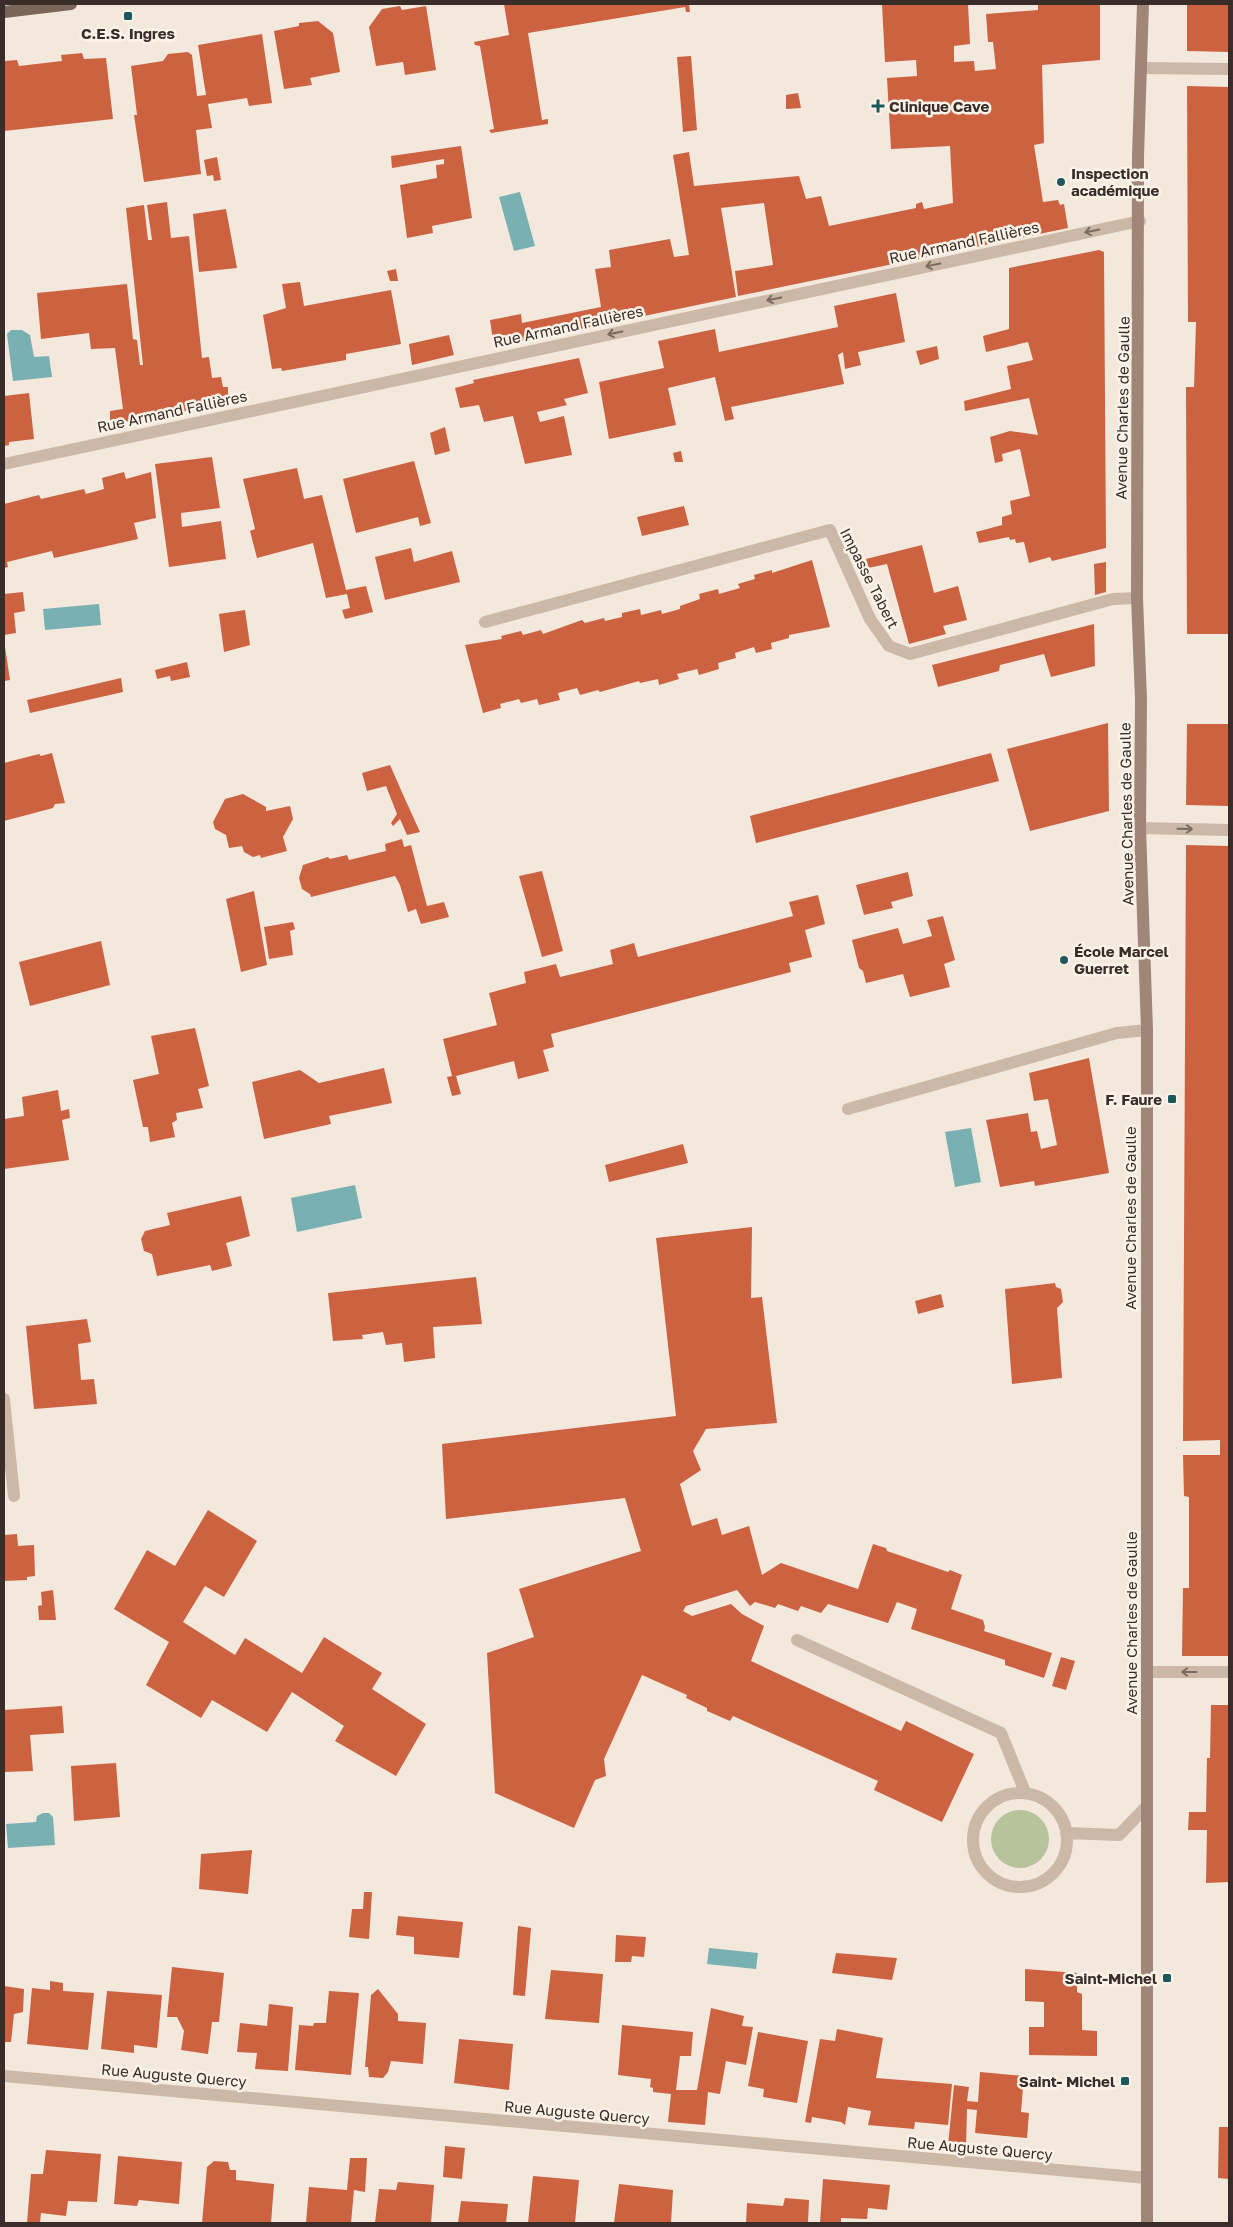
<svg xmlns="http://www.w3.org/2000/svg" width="1233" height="2227" viewBox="0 0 1233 2227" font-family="'Golos Text',sans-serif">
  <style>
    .green { fill: #b6c39b }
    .water { fill: #79b0b2 }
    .building { fill: #cc6240 }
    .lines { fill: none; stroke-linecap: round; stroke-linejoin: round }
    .lane { stroke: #ccb8a7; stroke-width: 12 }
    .street { stroke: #ccb8a7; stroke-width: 12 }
    .secondary { stroke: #a08678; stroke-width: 12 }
    .primary { stroke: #7b6458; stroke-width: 12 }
    .oneway { stroke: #7b6c61 }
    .poi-dot { fill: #1b585c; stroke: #fbf2e8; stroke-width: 2 }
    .labels { text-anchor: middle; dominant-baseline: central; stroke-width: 5; stroke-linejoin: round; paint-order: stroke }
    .poi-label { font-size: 15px; font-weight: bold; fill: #382d28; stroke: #fbf2e8; text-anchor: start }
    .street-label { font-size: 15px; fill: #382d28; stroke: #fbf2e8 }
  </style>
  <rect width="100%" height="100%" fill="#f3e8dc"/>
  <path class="green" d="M991 1839a29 29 0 1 1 58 0a29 29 0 1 1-58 0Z"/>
  <path class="water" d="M520,192L535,246L514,251L499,197Z
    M11,330H22L30,335L34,357L49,356L52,377L13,381L7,334Z
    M99,604L101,625L45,630L43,609Z
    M971,1128L981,1182L955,1187L945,1132Z
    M355,1185L362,1218L297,1232L291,1198Z
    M43,1813H49L53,1817L55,1845L8,1848L6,1824L36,1822L37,1816Z
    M709,1948L758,1953L756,1969L707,1964Z"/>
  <path class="building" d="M504,4H689L690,12H686L685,7L528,33L542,120L548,119V124L491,133L489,130L494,129L480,46L475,45L474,42L509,35Z
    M882,4H968L970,44L954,46V62L974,61L975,71L996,69L993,42H988L986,14L1038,10V4H1100V60L1042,65L1044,143L1034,145L1043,202L1058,200L1060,205L1064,204L1068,228L738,296L735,271L773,265L764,203L721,208L736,297L494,347L490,320L521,314L522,323L601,307L595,269L611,267L609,250L670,239L674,257L689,255L673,155L689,152L694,186L799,176L806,199L821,196L829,226L916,208V204L922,202L924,209L953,203L950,146L891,149L887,78L917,76L916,60L885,62Z
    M1187,4H1229V52L1187,51Z
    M400,6L402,10L426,6L436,70L405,75L403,62L376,66L369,27L382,9Z
    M318,21L333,33L340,72L310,78L312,85L284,89L274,31L299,26V23Z
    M262,34L272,103L249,106L247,98L208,104L212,128L196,130L201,174L144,182L134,115H137L131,66L163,61L168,54L188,52L192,55L197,96L206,95L198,45Z
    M82,53L84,59L106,58L113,119L4,131V61L17,60L19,66L62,61L61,55Z
    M691,56L697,130L683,132L677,57Z
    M1187,86L1229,87V634H1187L1186,387H1194L1196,322H1188Z
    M798,93L801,108L786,109V95Z
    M461,146L472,218L432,226L433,233L407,238L400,185L437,178L436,165L444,164V159L392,168L391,156Z
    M217,157L221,180L214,181L213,175L207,176L204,160Z
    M167,202L171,238L189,236L202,358L209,357L212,378L221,377L223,387H228V396L214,400V405L129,423L127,421L110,422V411L123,409L115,348L91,349L89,333L41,339L37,293L127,284L133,339L137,340L140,365H143L126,208L144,205L148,240H152L147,205Z
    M226,209L237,268L199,272L193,214Z
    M1099,250L1104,252L1106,548L1052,561L1050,557L1029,563L1024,542L1016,543L1015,539L1010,540L1009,537L979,543L976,532L1002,525V517L1012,514L1010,501L1030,496L1020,449L1002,454L1003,461L995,463L990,437L1010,431L1038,435L1029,398L965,411L964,401L1011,389L1007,366L1033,360L1028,342L986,352L983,336L1009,329V268Z
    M396,269L398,281H390L387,271Z
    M300,282L304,306L391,290L401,344L346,354V360L282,371L281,368L272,369L263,315L286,308L282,284Z
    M896,293L905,342L858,352L861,365L845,369L843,352L838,355L844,384L731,407L734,419L725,421L715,377L668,388L676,425L609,439L599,382L664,368L658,341L715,329L719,352L838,327L834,306Z
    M449,335L454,355L412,365L409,344Z
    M937,346L939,359L920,365L916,351Z
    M579,358L588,393L564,399L567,405L537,412L540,422L564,416L572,455L525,464L513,416L484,422L479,405L460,408L455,388L474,383L473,380Z
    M29,393L34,439L9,442V445L4,446V396Z
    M445,427L450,451L435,455L430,433Z
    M681,451L683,462H675L673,453Z
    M212,457L220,508L181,513L182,527L221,521L226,559L169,567L155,464Z
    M414,461L431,523L420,526L418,517L356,533L343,479Z
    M297,468L304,499L322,495L346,590L366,586L373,612L345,619L342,610L350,608L347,594L326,598L313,543L257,558L250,531L255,529L243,479Z
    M124,472L126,479L151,472L156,518L134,523L138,539L54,558L52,551L7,562L8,567L4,568V504L39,495L41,499L84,489L86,494L104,489L102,478Z
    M684,506L689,525L642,536L637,517Z
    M922,545L934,593L958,586L967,620L943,626L946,634L909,644L887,564L868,568L866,559Z
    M411,548L414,562L452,551L460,582L385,600L375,557Z
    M812,560L830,627L789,635V638L771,643L772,649L756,653L754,647L735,653L736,658L718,663L719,669L699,675L697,669L677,674L679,679L659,685L658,679L640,683L639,681L600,692L598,690L580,695L577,688L558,693L560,700L539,705L537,699L521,703L519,699L500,704L501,708L483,713L465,645L502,639L501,636L521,631L523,635L541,630L543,634L582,620L585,623L604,618L605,621L622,617V613L640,609L641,615L661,610L662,614L680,609V606L700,599L699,594L718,589L719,594L740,588L738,584L755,579L754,575L772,570V573Z
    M1106,562V592L1095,595L1094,564Z
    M23,592L25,611L14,613L16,633L4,635V594Z
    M245,610L250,645L224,652L219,614Z
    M1094,624L1095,666L1051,677L1044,654L1000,665L999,671L938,687L932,665Z
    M5,647L10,680L4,681V648Z
    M187,662L190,677L171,681L170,676L157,679L155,670Z
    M121,678L123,692L30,713L27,700Z
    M1108,723L1109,811L1030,831L1007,749Z
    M1187,724H1229V806L1186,805Z
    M52,753L65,803L55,804L53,808L4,821V763L39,754L41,756Z
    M991,753L999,781L756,843L750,816Z
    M390,765L405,799L420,832L407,835L400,819L393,826L391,823L397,814L386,786L367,791L362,773Z
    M243,794L266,807V811L290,806L293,819L283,837L287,851L261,858L260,855L253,857L244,852L242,846L229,848L226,835L215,829L213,822L225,799Z
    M402,839L404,847L411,845L427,906L444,902L449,917L421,924L416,909L408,912L400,885L395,876L311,897L310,894L302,889L299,878L303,865L328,857L330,859L347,855L349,860L386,851L385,844Z
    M1186,845L1229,846V1656H1182L1183,1588H1189V1497L1184,1496L1183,1455H1220V1440L1183,1441Z
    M542,871L563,951L542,957L519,876Z
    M908,872L913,896L891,902L893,908L864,915L856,885Z
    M254,891L267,965L241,972L226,899Z
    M818,895L825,924L805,930L812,957L789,963L791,972L551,1034L554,1047L543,1050L549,1071L518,1079L514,1061L456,1076L461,1094L452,1096L447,1077L452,1076L443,1039L497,1025L489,993L526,983L524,972L556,964L560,977L581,972L613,964L610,950L634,943L638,957L793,916L789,902Z
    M943,916L955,960L944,964L950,987L910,997L903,974L866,983L863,971L859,968L852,940L898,928L903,944L932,936L927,920Z
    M293,922L295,929L290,931L293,955L269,959L264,927Z
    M101,941L110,985L30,1006L19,962Z
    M195,1028L209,1086L198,1089L203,1108L176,1113L177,1120L172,1123L175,1137L150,1142L148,1127H143L133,1080L159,1074L151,1036Z
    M1089,1058L1109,1173L1035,1186L1034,1181L1000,1187L986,1120L1028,1113L1031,1132L1037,1131L1041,1149L1057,1145L1048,1099L1034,1101L1029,1073Z
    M384,1068L392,1103L329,1116L331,1124L264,1139L252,1082L300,1070L319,1083Z
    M58,1090L61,1111L69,1109L70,1118L62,1120L69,1160L4,1169V1119L24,1116L22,1097Z
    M683,1144L688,1163L609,1182L605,1165Z
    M241,1196L250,1236L226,1243L232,1266L212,1271L210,1265L157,1276L152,1254L144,1251L141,1239L145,1231L170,1225L167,1213Z
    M752,1227L751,1298L762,1297L777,1423L706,1429L693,1451L701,1470L680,1484L692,1526L717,1518L722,1535L749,1526L762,1575L781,1563L858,1589L873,1544L886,1548L887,1551L948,1572L950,1570L962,1575L951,1609L983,1620L985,1627L984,1631L1052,1653L1044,1678L1005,1665V1660L911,1629L917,1609L897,1602L888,1623L828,1604L821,1613L801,1606L798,1611L778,1604L775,1608L755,1602L750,1606L737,1590L686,1606L683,1611L692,1616L731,1604L742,1614L764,1626L751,1661L901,1731L906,1721L974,1754L942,1822L874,1790L878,1781L733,1716L730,1721L707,1711V1708L686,1698L687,1695L642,1675L604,1759L606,1776L595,1780L574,1828L495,1793L487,1653L534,1637L519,1589L641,1551L625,1498L446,1519L442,1444L676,1416L656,1238Z
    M476,1277L482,1324L433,1327L435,1358L404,1362L402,1343L386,1345L383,1332L362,1335L363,1339L333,1341L328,1293Z
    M1055,1283L1056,1287L1061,1289L1063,1302L1057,1308L1062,1378L1012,1384L1005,1289Z
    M941,1294L944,1307L918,1314L915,1301Z
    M87,1319L91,1342L78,1344L81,1380L94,1379L97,1404L34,1409L26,1326Z
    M208,1510L257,1541L224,1597L205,1586L183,1622L235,1655L245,1638L302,1673L324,1637L382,1673L372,1689L426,1724L396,1776L335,1741L344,1726L292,1692L267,1732L212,1700L201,1718L146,1685L169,1642L114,1609L147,1550L175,1566Z
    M17,1534L18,1546L34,1545L35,1576L27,1577V1580L4,1581V1535Z
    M53,1590L56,1620H39L38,1606L42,1605L41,1592Z
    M1061,1657L1075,1661L1066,1690L1052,1686Z
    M1211,1705H1229V1882L1206,1883L1207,1830H1188L1189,1812H1206L1207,1758H1210Z
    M62,1706L64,1733L30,1735L33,1771L4,1772V1710Z
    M116,1763L120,1817L74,1821L71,1766Z
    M252,1850L248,1894L199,1889L201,1854Z
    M364,1892H372L369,1939L349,1937L352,1909H363Z
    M398,1916L463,1922L459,1958L414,1954V1937L396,1935Z
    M518,1926L531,1928L525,1996L513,1995Z
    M616,1935L646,1937L644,1957L632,1956L631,1962H615Z
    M836,1953L897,1958L892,1980L832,1973Z
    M172,1967L224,1973L219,2022H212L208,2054L181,2050L184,2031L177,2017H167Z
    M1025,1969L1077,1973V1992L1082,1994V2030L1097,2031V2056L1029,2055V2027H1044V2002L1025,2001Z
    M551,1970L603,1974L599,2023L545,2019Z
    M50,1981L63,1983V1991L94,1993L88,2050L27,2044L32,1988L50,1990Z
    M4,1986L24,1989L23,2012L14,2014L11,2042H4Z
    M378,1989L398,2014V2021L426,2023L423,2064L391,2061L388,2072L383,2078L369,2077L368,2067H365L371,1995Z
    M107,1991L162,1995L157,2048L134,2045V2053L101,2049Z
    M329,1991L359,1993L351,2075L295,2070L299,2025L313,2026L314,2023H326Z
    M269,2004L293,2007L288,2071L255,2069L257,2053L237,2052L240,2023L267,2026Z
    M711,2008L744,2016L742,2026L753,2027L746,2065L726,2061L720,2094L708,2092L705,2125L668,2122L671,2094L653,2092V2088L650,2087L651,2079L618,2075L622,2025L693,2032L691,2056H680L676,2090H697Z
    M837,2029L883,2038L876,2078L952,2084L948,2125L915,2122L914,2129L868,2125L871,2111L848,2107L845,2125L841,2122L812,2117L811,2123L805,2122L820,2039L835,2041Z
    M758,2032L808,2041L797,2103L763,2097L764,2089L748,2086Z
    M459,2039L513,2044L509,2090L454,2083Z
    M980,2072L1024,2076L1021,2112L1029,2113L1027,2138L975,2133L977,2110L967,2109L966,2147L948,2146L954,2085L969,2087L967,2101L978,2102Z
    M1219,2127H1229V2179L1218,2178Z
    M445,2146L465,2148L462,2179L443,2177Z
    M46,2150L101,2154L97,2202L68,2201L66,2216L41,2213L40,2223H27L31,2174H43Z
    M118,2156L182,2162L179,2204L139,2200L137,2206L114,2204Z
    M350,2158H367L365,2192L354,2190L351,2223H306L309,2187L347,2190Z
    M214,2161L228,2162L230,2170H236V2180L274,2184L271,2223H202L207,2167Z
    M533,2176L579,2180L575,2223H528Z
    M823,2179L890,2185L887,2210L868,2208L867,2219L841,2218V2223H820Z
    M398,2182L434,2185L431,2223H375L379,2189L396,2190Z
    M619,2184L673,2190L671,2223H614Z
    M785,2198L809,2200L808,2223H746L747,2203L783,2206Z
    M461,2201L508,2204L506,2223H458Z"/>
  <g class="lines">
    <path class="lane" d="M848,1109L1117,1033L1147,1030
      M797,1640L1001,1733L1025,1792
      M973 1840a47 47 0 1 1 94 0a47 47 0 1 1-94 0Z
      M1066,1833L1119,1835L1147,1806"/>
    <path class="street" d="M1142,68L1229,69
      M4,464L1140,221
      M485,622L830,530L870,619L889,646L910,654L1113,599L1137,598
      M1140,828L1229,830
      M4,1399L14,1496
      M1148,1672H1229
      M4,2076L1147,2178"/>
    <path class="secondary" d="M1143,4L1138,156L1137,598L1141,699L1140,828L1147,1030V2223"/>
    <path class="primary" d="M4,12L71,4"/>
  </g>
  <defs><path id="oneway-shaft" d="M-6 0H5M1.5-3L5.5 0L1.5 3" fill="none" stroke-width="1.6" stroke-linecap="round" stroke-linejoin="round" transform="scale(1.25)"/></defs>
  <g class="oneway">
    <use href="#oneway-shaft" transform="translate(1092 231) rotate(168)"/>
    <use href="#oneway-shaft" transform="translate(933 265) rotate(168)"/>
    <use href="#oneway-shaft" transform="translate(774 299) rotate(168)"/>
    <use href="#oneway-shaft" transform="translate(615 333) rotate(168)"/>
    <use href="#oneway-shaft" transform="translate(1185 829) rotate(1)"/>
    <use href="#oneway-shaft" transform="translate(1189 1672) rotate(180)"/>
  </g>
  <g class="poi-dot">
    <rect x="123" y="11" width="10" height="10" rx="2.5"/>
    <path d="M875.5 98.5h5v5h5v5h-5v5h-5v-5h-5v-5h5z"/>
    <circle cx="1061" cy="182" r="5"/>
    <circle cx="1064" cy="960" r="5"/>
    <rect x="1167" y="1094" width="10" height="10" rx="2.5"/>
    <rect x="1162" y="1973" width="10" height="10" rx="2.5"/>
    <rect x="1120" y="2076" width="10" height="10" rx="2.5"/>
  </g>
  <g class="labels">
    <g class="poi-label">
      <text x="128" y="33" text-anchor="middle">C.E.S. Ingres</text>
      <text x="889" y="106">Clinique Cave</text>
      <text x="1071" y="173">Inspection<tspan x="1071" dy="17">académique</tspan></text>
      <text x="1074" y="951">École Marcel<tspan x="1074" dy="17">Guerret</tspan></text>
      <text x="1162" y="1099" text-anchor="end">F. Faure</text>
      <text x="1157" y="1978" text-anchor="end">Saint-Michel</text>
      <text x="1115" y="2081" text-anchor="end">Saint- Michel</text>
    </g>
    <g class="street-label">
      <text transform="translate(964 242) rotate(-12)">Rue Armand Fallières</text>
      <text transform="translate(568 326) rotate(-12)">Rue Armand Fallières</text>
      <text transform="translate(1122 408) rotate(-89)">Avenue Charles de Gaulle</text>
      <text transform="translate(172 411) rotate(-12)">Rue Armand Fallières</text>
      <text transform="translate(870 578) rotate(63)">Impasse Tabert</text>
      <text transform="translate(1126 814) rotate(-91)">Avenue Charles de Gaulle</text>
      <text transform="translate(1130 1218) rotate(-90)">Avenue Charles de Gaulle</text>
      <text transform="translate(1131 1623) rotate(-90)">Avenue Charles de Gaulle</text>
      <text transform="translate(174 2075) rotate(5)">Rue Auguste Quercy</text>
      <text transform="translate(577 2112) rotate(5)">Rue Auguste Quercy</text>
      <text transform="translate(980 2148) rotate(5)">Rue Auguste Quercy</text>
    </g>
  </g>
  <rect width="1233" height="2227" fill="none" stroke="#382d28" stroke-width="10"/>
</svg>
